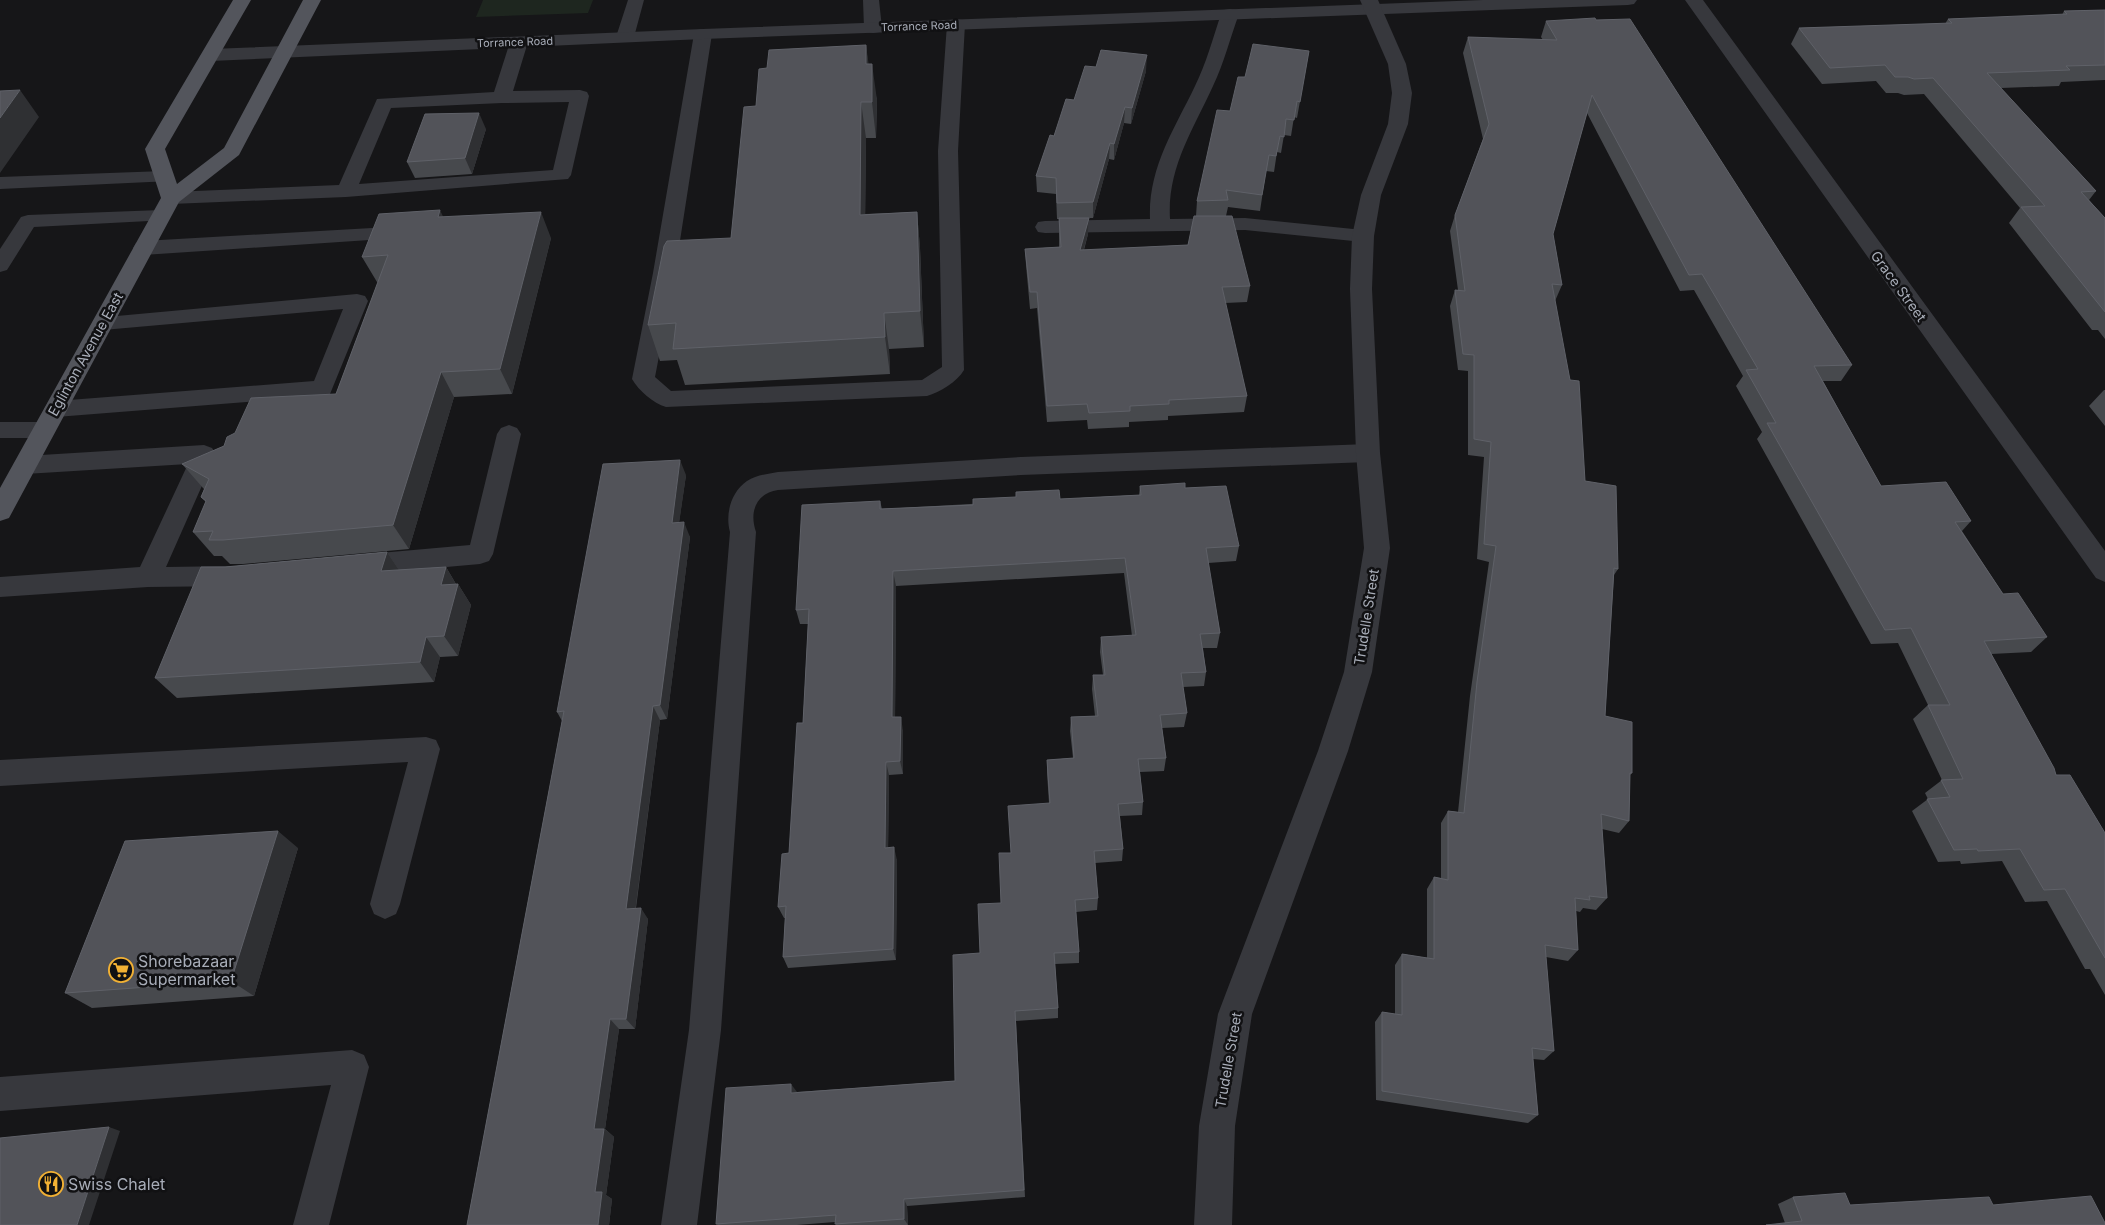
<svg xmlns="http://www.w3.org/2000/svg" width="2105" height="1225" viewBox="0 0 2105 1225" font-family="Inter,sans-serif">
  <style>
    .green { fill: #1e261f }
    .lines { fill: none; stroke-linecap: round; stroke-linejoin: round }
    .service { fill: #37383d; fill-rule: evenodd }
    .minor { fill: #37383d; fill-rule: evenodd }
    .tertiary { fill: #37383d; fill-rule: evenodd }
    .primary { fill: #53555c; fill-rule: evenodd }
    .wall { fill: #47494d }
    .shaded-wall { fill: #2f3033 }
    .building { fill: #525359; stroke: #5f6168 }
    .labels { text-anchor: middle; dominant-baseline: central; stroke-width: 5; stroke-linejoin: round; paint-order: stroke }
    .far-street-label { font-size: 11px; fill: #a8adb8; stroke: #111113 }
    .street-label { font-size: 14px; fill: #a8adb8; stroke: #111113 }
    .near-poi-label { font-size: 16px; fill: #a8adb8; stroke: #111113; text-anchor: start }
  </style>
  <rect width="100%" height="100%" fill="#161618"/>
  <path class="green" d="M483,0H593L588,13L476,17Z"/>
  <g class="lines">
    <path class="service" d="M628,0H644L634,37L631,41L625,42L619,41L616,37Z
      M863,0H879L882,28L879,32L873,33L867,32L864,28Z
      M1230,9L1236,10L1239,14C1230,38 1224,63 1213,86C1193,130 1167,168 1170,219L1245,218L1363,230L1370,231L1373,236L1370,241L1363,242L1245,230L1045,233L1038,232L1035,227L1038,222L1045,221L1150,219C1148,168 1174,130 1195,86C1206,64 1213,38 1221,14L1224,10Z
      M956,19L962,20L965,24L958,151L964,370C957,382 940,392 927,396L666,407C653,403 639,391 632,379L653,273L694,34L697,30L703,29L709,30L712,34L675,273L655,377L671,391L922,380L942,367L938,151L947,24L950,20Z
      M519,37L525,38L528,42L513,91L580,90L587,92L589,96L571,175L568,179L346,197L171,204L164,202L161,198L164,194L171,192L339,185L377,99L494,92L510,42L513,38ZM569,102L553,170L359,184L391,108L502,103Z
      M164,171L171,173L174,177L171,181L0,189V177Z
      M161,210L168,212L171,216L168,220L34,227L7,270L0,272V249L21,217L28,215Z
      M407,226L414,227L417,232L414,237L143,255L136,253L133,248L136,243L143,241Z
      M357,294L365,296L368,301L330,394L322,396L56,417L48,415L44,409L48,403L56,401L314,381L343,309L103,330L95,328L92,323L95,318Z
      M0,422H44L52,424L56,430L52,436L44,438H0Z
      M509,425L517,428L521,434L493,554L489,561L480,564L357,575L348,572L344,565L348,558L357,555L470,545L497,434L501,428Z
      M1368,444L1376,447L1380,453L1376,459L1368,462L1021,475L778,490C756,493 749,512 756,532L721,1030L697,1225H661L689,1030L730,532C725,514 731,492 747,481C756,475 767,474 778,472L1021,457Z
      M204,445L212,448L216,454L166,567L234,566L243,569L247,576L243,583L234,586L148,587L0,597V577L140,567L188,464L25,474L17,471L13,465L17,459L25,456Z
      M426,737L436,740L440,749L400,904L396,914L385,919L374,914L370,904L408,762L0,786V760Z
      M352,1050L364,1055L369,1067L329,1225H293L331,1085L0,1111V1077Z"/>
    <path class="minor" d="M1483,0H1637L1634,4L1628,5L703,39L211,61L204,59L202,55L204,51L211,49L703,29Z
      M1685,0H1703L2105,551V582L2096,578Z"/>
    <path class="tertiary" d="M1360,0H1378L1406,64L1412,93L1408,124L1381,195L1374,236L1372,289L1380,453L1390,548L1372,672L1348,751L1252,1014L1235,1126L1232,1225H1194L1199,1126L1218,1014L1318,751L1344,672L1364,548L1356,453L1350,289L1352,236L1361,195L1388,124L1392,93L1388,64Z"/>
    <path class="primary" d="M233,0H251L165,149L177,184L224,148L303,0H321L239,155L179,202L9,518L0,521V488L161,198L145,149Z"/>
  </g>
  <path class="wall" d="M2105,10V80L2061,82L2059,86L2001,88L2096,191L2089,200L2105,218V339L2098,330H2092L2009,223L2020,208L1924,94L1904,95L1898,93H1886L1876,81L1822,84L1791,44L1799,28L1945,24L1948,19L2062,15L2064,11Z
    M1546,21L1852,365L1841,381H1823L1881,486L1971,521L1962,531L2003,594L2047,637L2031,652L1991,654L2056,775L2105,833V995L2090,969H2085L2047,901L2025,902L2002,861L1961,864L1960,861L1938,862L1912,811L1928,799L1925,793L1942,780L1913,719L1928,705L1898,643L1871,644L1757,439L1762,432L1736,386L1743,376L1694,290L1680,291L1587,113L1553,234L1562,285L1555,301L1585,481L1618,569L1614,575L1605,716L1632,773L1630,775L1629,821L1619,833L1602,829L1607,898L1596,910L1583,908L1580,912L1576,911L1578,950L1568,961L1546,957L1554,1051L1544,1060L1533,1059L1538,1115L1528,1123L1376,1100L1375,1022L1382,1012L1395,1014V965L1402,954L1427,958V889L1434,877L1441,878V823L1448,811L1458,812L1470,696L1489,562L1477,559L1484,457L1468,455V371L1458,370L1450,306L1455,290H1458L1450,231L1455,215L1483,139L1463,53L1468,37L1543,40L1541,37Z
    M866,45L868,64L877,100L876,138H866L865,214L917,212L920,248L924,347L889,349L890,374L685,385L677,360L660,361L648,325L731,238L767,68Z
    M1309,51L1297,118L1294,117L1291,136L1284,135L1281,153L1277,152L1274,172L1266,171L1260,211L1228,207L1226,216L1250,286L1247,302L1225,303L1247,396L1244,412L1168,416V420L1129,422V427L1088,429L1087,420L1047,422L1037,308L1030,309L1026,265L1025,249L1059,247V219H1057L1056,194L1037,192L1036,176L1054,136L1074,100L1146,71L1131,124L1124,123L1114,160L1109,159L1093,218H1089L1088,234L1084,250L1188,245L1196,216L1197,201L1230,111L1245,77Z
    M486,129L472,174L415,178L407,162Z
    M443,217L551,238L512,394L454,397L409,549L243,564H230L222,556H214L193,532L206,502L201,497L204,489L203,488L182,464L224,446L336,394L378,282H377L362,257Z
    M2104,390H2105V426L2089,406Z
    M686,475L679,522L690,537L667,719L660,720L636,908L648,919L635,1029H619L605,1129L614,1137L606,1195L612,1199L609,1225H467L562,721L557,712Z
    M1140,486L1185,488L1239,546L1236,561L1208,563L1220,633L1217,648H1203L1206,672L1204,686L1183,687L1187,713L1184,727L1162,728L1166,758L1164,771L1140,772L1143,802L1142,815L1120,816L1123,849L1122,861L1095,863L1098,898L1097,910L1076,912L1079,952V963L1055,964L1058,1008V1018L1016,1021L1025,1197L907,1206L908,1225H836L835,1222L797,1225H718L716,1224L797,1092L955,1081L980,953L1001,903L1011,853L1049,803L1047,773V760L1073,758L1070,731L1071,717L1095,716L1092,689L1093,675H1103L1100,652L1101,637L1132,636L1124,573L896,586L895,717L903,731V774L889,775L888,848L897,860L896,960L788,968L783,957L785,918H784L778,907L789,853L803,723L808,624H800L796,610L880,501L882,509L1060,499L1139,495Z
    M387,552L399,570L446,567L456,584H458L471,605L458,656L440,657L434,682L177,698L155,678L225,567Z
    M298,848L254,996L92,1008L65,993Z
    M1793,1197L1850,1205H1993L1785,1223L1778,1204Z"/>
  <path class="shaded-wall" d="M866,45L871,81L866,64Z
    M1147,55L1146,71L1131,124L1132,108Z
    M872,64L877,100L876,138L872,102Z
    M20,90L39,117L0,173V118Z
    M861,102L866,138L865,251L860,215Z
    M1125,107L1124,123L1114,160V144Z
    M479,113L486,129L472,174L465,158Z
    M1110,143L1109,159L1093,218V202Z
    M440,210L452,236L438,217Z
    M541,212L551,238L512,394L500,369Z
    M917,212L920,248L924,347L920,311Z
    M1089,218L1088,234L1079,266L1080,250Z
    M884,313L889,349L890,374L885,337Z
    M441,372L454,397L409,549L393,525Z
    M680,460L686,475L677,538L672,523Z
    M684,522L690,537L667,719L660,705Z
    M387,552L401,573L381,571Z
    M446,567L457,586L458,584L471,605L458,656L444,636L441,585Z
    M893,571L896,586L895,731L892,717Z
    M426,637L440,657L434,682L420,662Z
    M653,706L660,720L634,920L626,909Z
    M901,717L903,731V774L900,761Z
    M886,762L889,775L888,860L885,848Z
    M278,831L298,848L254,996L231,981Z
    M894,847L897,860L896,960L893,949Z
    M641,908L648,919L635,1029L626,1019Z
    M610,1019L619,1029L605,1129L614,1137L606,1195L612,1199L609,1225H598L595,1192L594,1129Z
    M791,1084L797,1092L791,1093Z
    M109,1127L120,1131L89,1225H77Z
    M904,1199L907,1206L908,1225L904,1219Z"/>
  <path class="building" d="M2105,10V65L2066,66L2070,70L1987,73L2096,191L2081,192L2105,218V312L2021,207L2045,206L1933,78L1914,79L1908,77H1895L1885,65L1830,68L1799,28L1952,23L1948,19L2067,14L2064,11Z
    M1595,18L1596,20L1630,19L1852,365L1814,366L1881,486L1946,482L1971,521L1955,522L2003,594L2018,593L2047,637L1984,641L2054,768L2056,775H2070L2105,833V958L2065,889L2044,890L2020,849L1978,851L1977,849L1954,850L1927,799L1950,797L1941,780L1963,779L1928,705H1950L1911,628L1885,630L1767,423H1776L1746,370L1758,369L1702,274L1689,275L1592,95L1553,234L1562,285L1552,284L1570,380L1579,381L1585,481L1616,486L1618,569L1614,568L1605,716L1632,722V773H1630L1629,821L1601,814L1607,898L1589,896L1590,900L1575,898L1578,950L1545,945L1554,1051L1532,1048L1538,1115L1382,1091V1012L1402,1015V954L1434,959V877L1448,880V811L1464,813L1477,682L1496,546L1484,544L1491,442L1474,439V355L1463,354L1455,290L1465,291L1455,215L1489,124L1468,37L1557,40L1546,21Z
    M1253,44L1309,51L1300,102L1297,101L1294,120L1286,119L1284,137L1280,136L1276,156L1269,155L1262,195L1226,190L1228,200L1197,201L1217,110L1230,111L1238,77H1245Z
    M866,45V64H872V102H861L860,215L917,212L920,311L884,313L885,337L673,349L676,323L648,325L664,246L667,241L731,238L744,107L756,106L759,69L767,68L769,50Z
    M1101,50L1147,55L1132,108L1125,107L1114,144L1110,143L1093,202L1057,203L1056,178L1036,176L1050,135L1054,136L1066,99L1074,100L1085,66L1096,67Z
    M20,90L0,118V91Z
    M479,113L465,158L407,162L425,114Z
    M440,210L438,217L541,212L500,369L441,372L393,525L223,540H209L213,531L193,532L206,501L201,497L209,479L182,464L224,446L227,437L235,433L251,398L336,394L388,255L362,257L379,214Z
    M1194,216H1232L1250,286L1222,287L1247,396L1169,400V404L1130,406V411L1089,413L1087,404L1047,406L1037,292H1030L1025,249L1061,247L1059,218H1089L1080,250L1188,245Z
    M680,460L672,523L684,522L660,705L653,706L626,909L641,908L626,1019H610L594,1129H604L595,1192H602L598,1225H467L564,711L557,712L603,464Z
    M1185,483V488L1226,486L1239,546L1206,548L1220,633L1200,634L1206,672L1181,673L1187,713L1160,715L1166,758L1138,759L1143,802L1118,804L1123,849L1094,851L1098,898L1075,900L1079,952L1054,953L1058,1008L1015,1011L1024,1190L904,1199V1219L835,1224L836,1215L716,1224L726,1088L791,1084V1093L955,1081L953,955L980,953L978,904L1001,903L999,853H1011L1008,806L1050,803L1047,760L1074,758L1071,717L1098,716L1093,675H1105L1101,637L1136,635L1125,558L893,571L892,717H901L900,761L886,762L885,848L894,847L893,949L783,957L786,906L778,907L782,854L789,853L797,723H803L809,609L796,610L802,505L880,501V509L973,505V499L1016,497V492L1059,490L1060,499L1141,495L1140,486Z
    M387,552L381,571L446,567L441,585L458,584L444,636L426,637L420,662L155,678L201,567H225Z
    M278,831L231,981L65,993L125,841Z
    M109,1127L77,1225H0V1138Z
    M1845,1193L1850,1205L1989,1197L1993,1205L2091,1196L2105,1223V1225H1766L1802,1221L1793,1197Z"/>
  <defs>
    <symbol id="supermarket-ring" viewBox="-11 -11 22 22"><circle r="9.5" fill="#111113" stroke="#f2b134" stroke-width="1.5"/><path d="M-6-5.5h2.5l.6 2H6L4.5 2H-2.5L-4.4-4H-6ZM-1.5 3.2a1.3 1.3 0 1 0 .1 0ZM3 3.2a1.3 1.3 0 1 0 .1 0Z" fill="#f2b134"/></symbol>
    <symbol id="restaurant-ring" viewBox="-11 -11 22 22"><circle r="9.5" fill="#111113" stroke="#f2b134" stroke-width="1.5"/><path d="M-5-6h1v4h1v-4h1v4h1v-4h1v5L-1.5 .5V6h-2V.5L-5-1ZM5-6V6H3V1.5H1.5Q1.5-4 5-6Z" fill="#f2b134"/></symbol>
  </defs>
  <g fill-rule="evenodd">
    <use href="#supermarket-ring" x="107" y="956" width="28" height="28"/>
    <use href="#restaurant-ring" x="37" y="1170" width="28" height="28"/>
  </g>
  <g class="labels">
    <g class="far-street-label">
      <text transform="translate(919 26) rotate(-2)">Torrance Road</text>
      <text transform="translate(515 42) rotate(-2)">Torrance Road</text>
    </g>
    <g class="street-label">
      <text transform="translate(1899 286) rotate(54)">Grace Street</text>
      <text transform="translate(85 354) rotate(-61)">Eglinton Avenue East</text>
      <text transform="translate(1366 617) rotate(-81)">Trudelle Street</text>
      <text transform="translate(1228 1060) rotate(-80)">Trudelle Street</text>
    </g>
    <g class="near-poi-label">
      <text x="138" y="961">Shorebazaar<tspan x="138" dy="18">Supermarket</tspan></text>
      <text x="68" y="1184">Swiss Chalet</text>
    </g>
  </g>
</svg>
